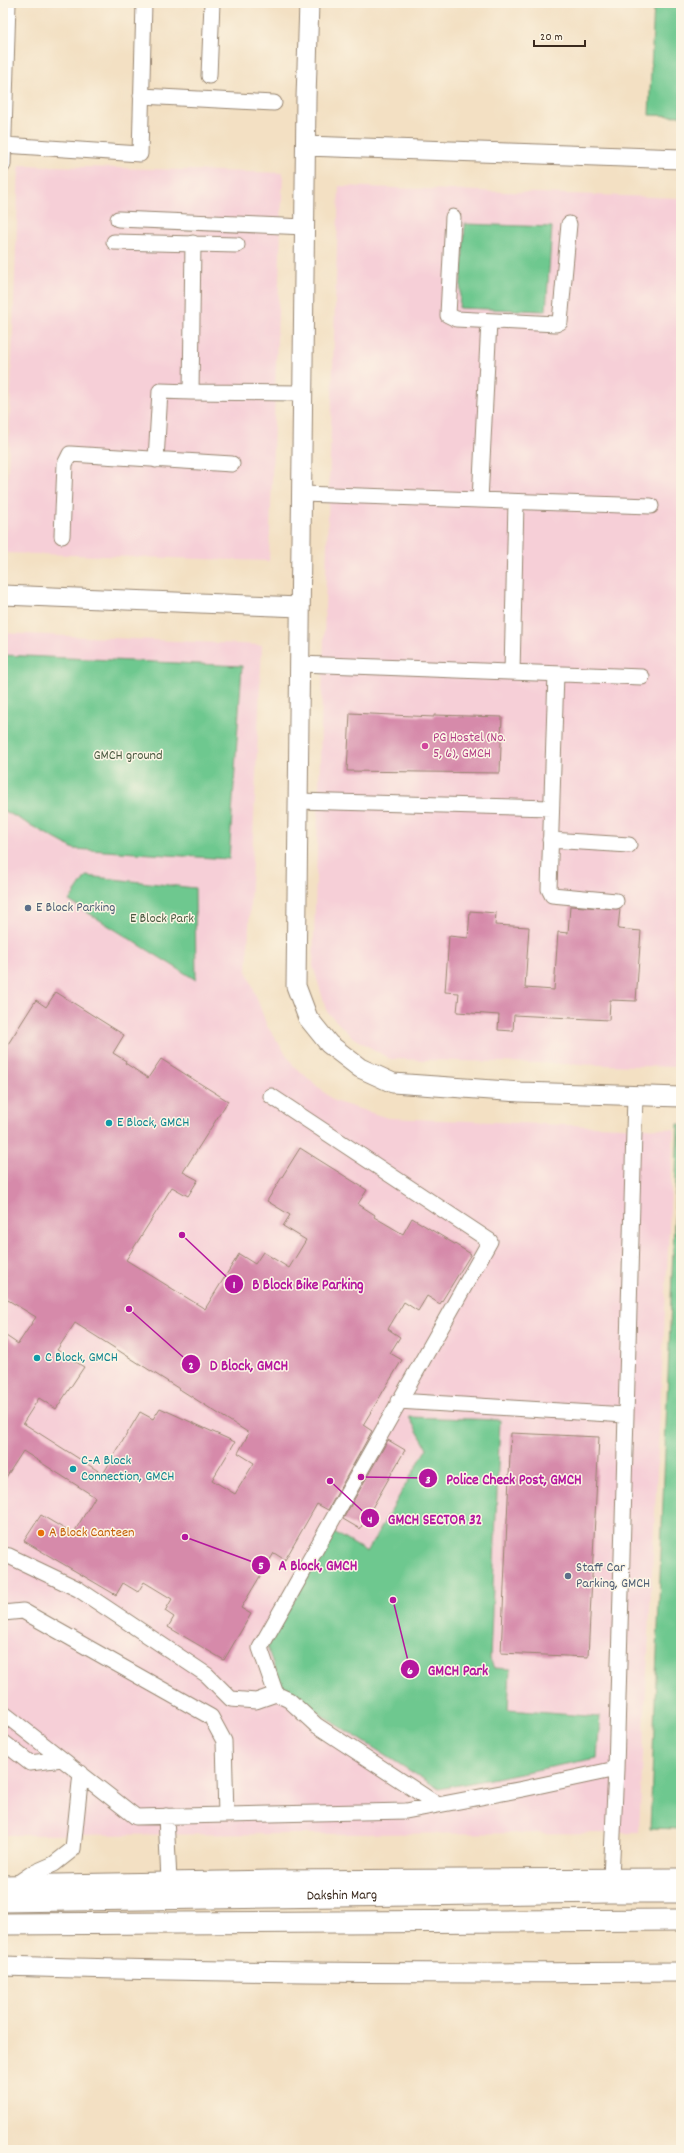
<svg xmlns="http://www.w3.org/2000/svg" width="684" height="2153" viewBox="0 0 684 2153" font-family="Dekko,sans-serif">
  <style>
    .built { fill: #f6cfd7 }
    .green { fill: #6ec88f; stroke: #547956 }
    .building { fill: #d68aaa; fill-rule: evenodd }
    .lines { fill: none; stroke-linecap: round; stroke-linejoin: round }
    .minor-casing { stroke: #978570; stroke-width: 17 }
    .tertiary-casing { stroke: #978570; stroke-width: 21 }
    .secondary-casing { stroke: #978570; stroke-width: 23 }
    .minor { stroke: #fff; stroke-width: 15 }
    .tertiary { stroke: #fff; stroke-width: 19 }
    .secondary { stroke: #fff; stroke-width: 21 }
    .hotel-dot { fill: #d1479c; stroke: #fcf5e5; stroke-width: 1.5 }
    .service-dot { fill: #5c6f8a; stroke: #fcf5e5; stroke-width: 1.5 }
    .culture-dot { fill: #0f9aa8; stroke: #fcf5e5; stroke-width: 1.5 }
    .food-dot { fill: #e8710a; stroke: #fcf5e5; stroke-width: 1.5 }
    .labels { text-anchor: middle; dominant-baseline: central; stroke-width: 3; stroke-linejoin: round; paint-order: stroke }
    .hotel-label { font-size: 14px; fill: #b23c85; stroke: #fcf5e5; text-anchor: start }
    .park-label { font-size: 14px; fill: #4a5940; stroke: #fcf5e5 }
    .service-label { font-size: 14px; fill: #4e5e75; stroke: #fcf5e5; text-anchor: start }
    .culture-label { font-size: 14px; fill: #0d838f; stroke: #fcf5e5; text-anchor: start }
    .food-label { font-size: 14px; fill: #c56008; stroke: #fcf5e5; text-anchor: start }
    .street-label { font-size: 14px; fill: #3b2a1e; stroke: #fcf5e5 }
    .leader { fill: none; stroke: #b5179e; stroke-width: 1.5 }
    .callout-dot { fill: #b5179e; stroke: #fcf5e5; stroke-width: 1.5 }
    .mark-label { font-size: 12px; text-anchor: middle; font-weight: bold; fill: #fff }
    .callout-label { font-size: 15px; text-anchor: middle; font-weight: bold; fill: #b5179e; stroke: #fcf5e5; stroke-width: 3; stroke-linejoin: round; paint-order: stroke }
  </style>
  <rect width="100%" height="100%" fill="#fcf5e5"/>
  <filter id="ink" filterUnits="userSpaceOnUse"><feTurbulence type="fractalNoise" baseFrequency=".025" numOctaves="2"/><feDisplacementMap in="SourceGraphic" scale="8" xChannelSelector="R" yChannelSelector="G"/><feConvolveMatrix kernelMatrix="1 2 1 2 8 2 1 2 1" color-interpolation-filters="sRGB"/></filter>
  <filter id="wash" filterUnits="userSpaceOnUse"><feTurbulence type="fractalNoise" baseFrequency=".012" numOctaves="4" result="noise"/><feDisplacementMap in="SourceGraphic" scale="16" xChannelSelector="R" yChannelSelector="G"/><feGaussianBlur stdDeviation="0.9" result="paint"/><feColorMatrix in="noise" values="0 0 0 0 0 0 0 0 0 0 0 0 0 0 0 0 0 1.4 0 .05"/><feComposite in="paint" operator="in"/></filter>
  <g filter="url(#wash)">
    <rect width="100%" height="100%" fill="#f3e0c3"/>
    <path class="built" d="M19,165L283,173L269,561L5,553Z
      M339,186L681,198V859L674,1067L390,1059L352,1037L327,1012L313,966Z
      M3,633L262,645L247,971L267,1026L294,1066L334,1101L388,1118L674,1129L639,1833L3,1835Z"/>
    <path class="green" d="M654,3H681V116L649,115Z
      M465,224L552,227L546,311L459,308Z
      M3,655L242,666L229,859L74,849L3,810Z
      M86,876L195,888L196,980L69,901Z
      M681,983V1071H678Z
      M678,1124H681V1829L650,1828Z
      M409,1417L500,1420L490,1659L494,1668L510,1669L508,1710L600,1717L597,1758L439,1789L282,1690L267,1647L334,1532L367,1552L427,1448Z"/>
    <g id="blocks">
      <path class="building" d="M350,713L434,717V715L502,717L500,773L347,771Z
        M570,906L620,909L618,929L641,931L636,1001L610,1000L609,1020L514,1015L513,1031L498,1030L499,1015L457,1012L459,993L445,992L449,936L468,938L470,911L496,913L495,925L529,927L525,988L554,990L558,932L568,933Z
        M56,992L124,1035L113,1053L126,1061L125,1063L148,1078L161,1059L228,1101L183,1172L198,1180L188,1196L172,1187L126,1260L205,1309L239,1254L255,1264L263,1252L289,1268L306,1240L283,1226L290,1215L267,1201L300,1148L367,1190L358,1204L375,1215L374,1217L403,1234L412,1218L471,1254L440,1304L427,1296L418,1311L404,1302L388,1329L400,1337L390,1353L402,1360L363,1425L372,1431L328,1510L317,1504L285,1560L274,1553L241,1608L251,1614L224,1660L168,1627L174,1617L165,1611L172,1599L144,1582L138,1592L123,1583L116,1595L24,1541L41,1515L73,1534L95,1497L23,1451L3,1482V1334L18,1344L36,1317L3,1297V1052L36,1000L46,1007ZM75,1323L249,1433L238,1453L254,1463L235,1494L212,1480L235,1442L160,1408L153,1419L140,1412L103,1474L23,1423L39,1398L56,1409L84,1367L57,1350Z
        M511,1433L599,1437L588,1657L501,1653Z
        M388,1440L405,1450L360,1529L343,1519Z"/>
    </g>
  </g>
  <g filter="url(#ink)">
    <use href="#blocks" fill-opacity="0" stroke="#978570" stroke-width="1"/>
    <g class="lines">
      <defs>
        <path id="minor" d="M209,76L212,3
          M141,96L274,103
          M4,145L140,154L144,3
          M3,165L8,3
          M453,217L448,315L456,319L556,324L560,322L569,224
          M118,219L305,227
          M114,242L237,245
          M193,243L191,392L303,393
          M156,460L160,391L191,392
          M302,494L651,506
          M480,500L489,321
          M62,536L65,464L70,454L232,464
          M300,664L642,677
          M512,672L516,502
          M556,674L549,889L552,895L616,901
          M298,801L551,808
          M550,840L629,845
          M271,1096L490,1241L260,1648L276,1694L289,1700L316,1725L438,1805
          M398,1401L626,1415
          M3,1555L9,1556L78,1589L207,1675L231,1699L256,1701L276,1694
          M3,1613L23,1611L211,1717L224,1741L226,1815
          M3,1713L136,1817L406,1811L523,1789L616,1769
          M3,1742L30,1763L62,1759
          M166,1816L169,1881
          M611,1878L616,1769L635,1096
          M15,1885L31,1874L54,1864L73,1849L81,1773"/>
        <path id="tertiary" d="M309,3L306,98L296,986L308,1018L329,1044L360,1068L393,1083L520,1092L681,1097
          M306,146L681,159
          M3,595L300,607
          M3,1885L270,1880L681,1878
          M3,1966C229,1973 455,1974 681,1972"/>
        <g id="secondary">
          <path id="s1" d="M3,1901L609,1892H681"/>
          <path d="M3,1924L681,1920"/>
        </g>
      </defs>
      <use href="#minor" class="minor-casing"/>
      <use href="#tertiary" class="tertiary-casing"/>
      <use href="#secondary" class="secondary-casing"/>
      <use href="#minor" class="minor"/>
      <use href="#tertiary" class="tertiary"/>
      <use href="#secondary" class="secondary"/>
    </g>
  </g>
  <circle class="hotel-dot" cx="425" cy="746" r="4"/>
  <g class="service-dot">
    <circle cx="28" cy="908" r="4"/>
    <circle cx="568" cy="1576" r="4"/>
  </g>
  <g class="culture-dot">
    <circle cx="109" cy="1123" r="4"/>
    <circle cx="37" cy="1358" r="4"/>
    <circle cx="73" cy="1469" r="4"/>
  </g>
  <circle class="food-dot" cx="41" cy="1533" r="4"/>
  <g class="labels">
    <g class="hotel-label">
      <text x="433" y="738">PG Hostel (No.<tspan x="433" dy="16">5, 6), GMCH</tspan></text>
    </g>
    <g class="park-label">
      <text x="128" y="756">GMCH ground</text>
      <text x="162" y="919">E Block Park</text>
    </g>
    <g class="service-label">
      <text x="36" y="908">E Block Parking</text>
      <text x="576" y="1568">Staff Car<tspan x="576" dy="16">Parking, GMCH</tspan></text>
    </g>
    <g class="culture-label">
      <text x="117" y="1123">E Block, GMCH</text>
      <text x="45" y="1358">C Block, GMCH</text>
      <text x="81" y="1461">C-A Block<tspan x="81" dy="16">Connection, GMCH</tspan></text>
    </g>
    <g class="food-label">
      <text x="49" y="1533">A Block Canteen</text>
    </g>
    <g class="street-label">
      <text stroke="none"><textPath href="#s1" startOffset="339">Dakshin Marg</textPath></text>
    </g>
  </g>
  <path class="leader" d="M182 1235L234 1284M129 1309L191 1364M361 1477L428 1478M330 1481L370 1518M185 1537L261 1565M393 1600L410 1669"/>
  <g class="callout-dot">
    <circle cx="182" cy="1235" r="4"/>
    <circle cx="129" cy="1309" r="4"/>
    <circle cx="361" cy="1477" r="4"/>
    <circle cx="330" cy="1481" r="4"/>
    <circle cx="185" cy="1537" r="4"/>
    <circle cx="393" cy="1600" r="4"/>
    <circle cx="234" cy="1284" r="10"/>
    <circle cx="191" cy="1364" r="10"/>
    <circle cx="428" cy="1478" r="10"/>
    <circle cx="370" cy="1518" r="10"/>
    <circle cx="261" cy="1565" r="10"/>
    <circle cx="410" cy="1669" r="10"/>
  </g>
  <g class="mark-label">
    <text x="234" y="1288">1</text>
    <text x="191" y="1369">2</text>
    <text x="428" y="1483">3</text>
    <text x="370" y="1523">4</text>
    <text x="261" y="1569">5</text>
    <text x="410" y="1674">6</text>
  </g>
  <g class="callout-label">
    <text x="308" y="1289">B Block Bike Parking</text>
    <text x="249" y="1370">D Block, GMCH</text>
    <text x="514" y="1484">Police Check Post, GMCH</text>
    <text x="435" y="1524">GMCH SECTOR 32</text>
    <text x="318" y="1570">A Block, GMCH</text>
    <text x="458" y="1675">GMCH Park</text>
  </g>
  <rect width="684" height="2153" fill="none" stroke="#fcf5e5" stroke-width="16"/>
  <path d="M534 40v6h51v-6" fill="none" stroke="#3b2a1e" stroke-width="2"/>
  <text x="540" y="40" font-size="12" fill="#3b2a1e" stroke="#fcf5e5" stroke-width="3" paint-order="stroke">20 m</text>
</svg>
